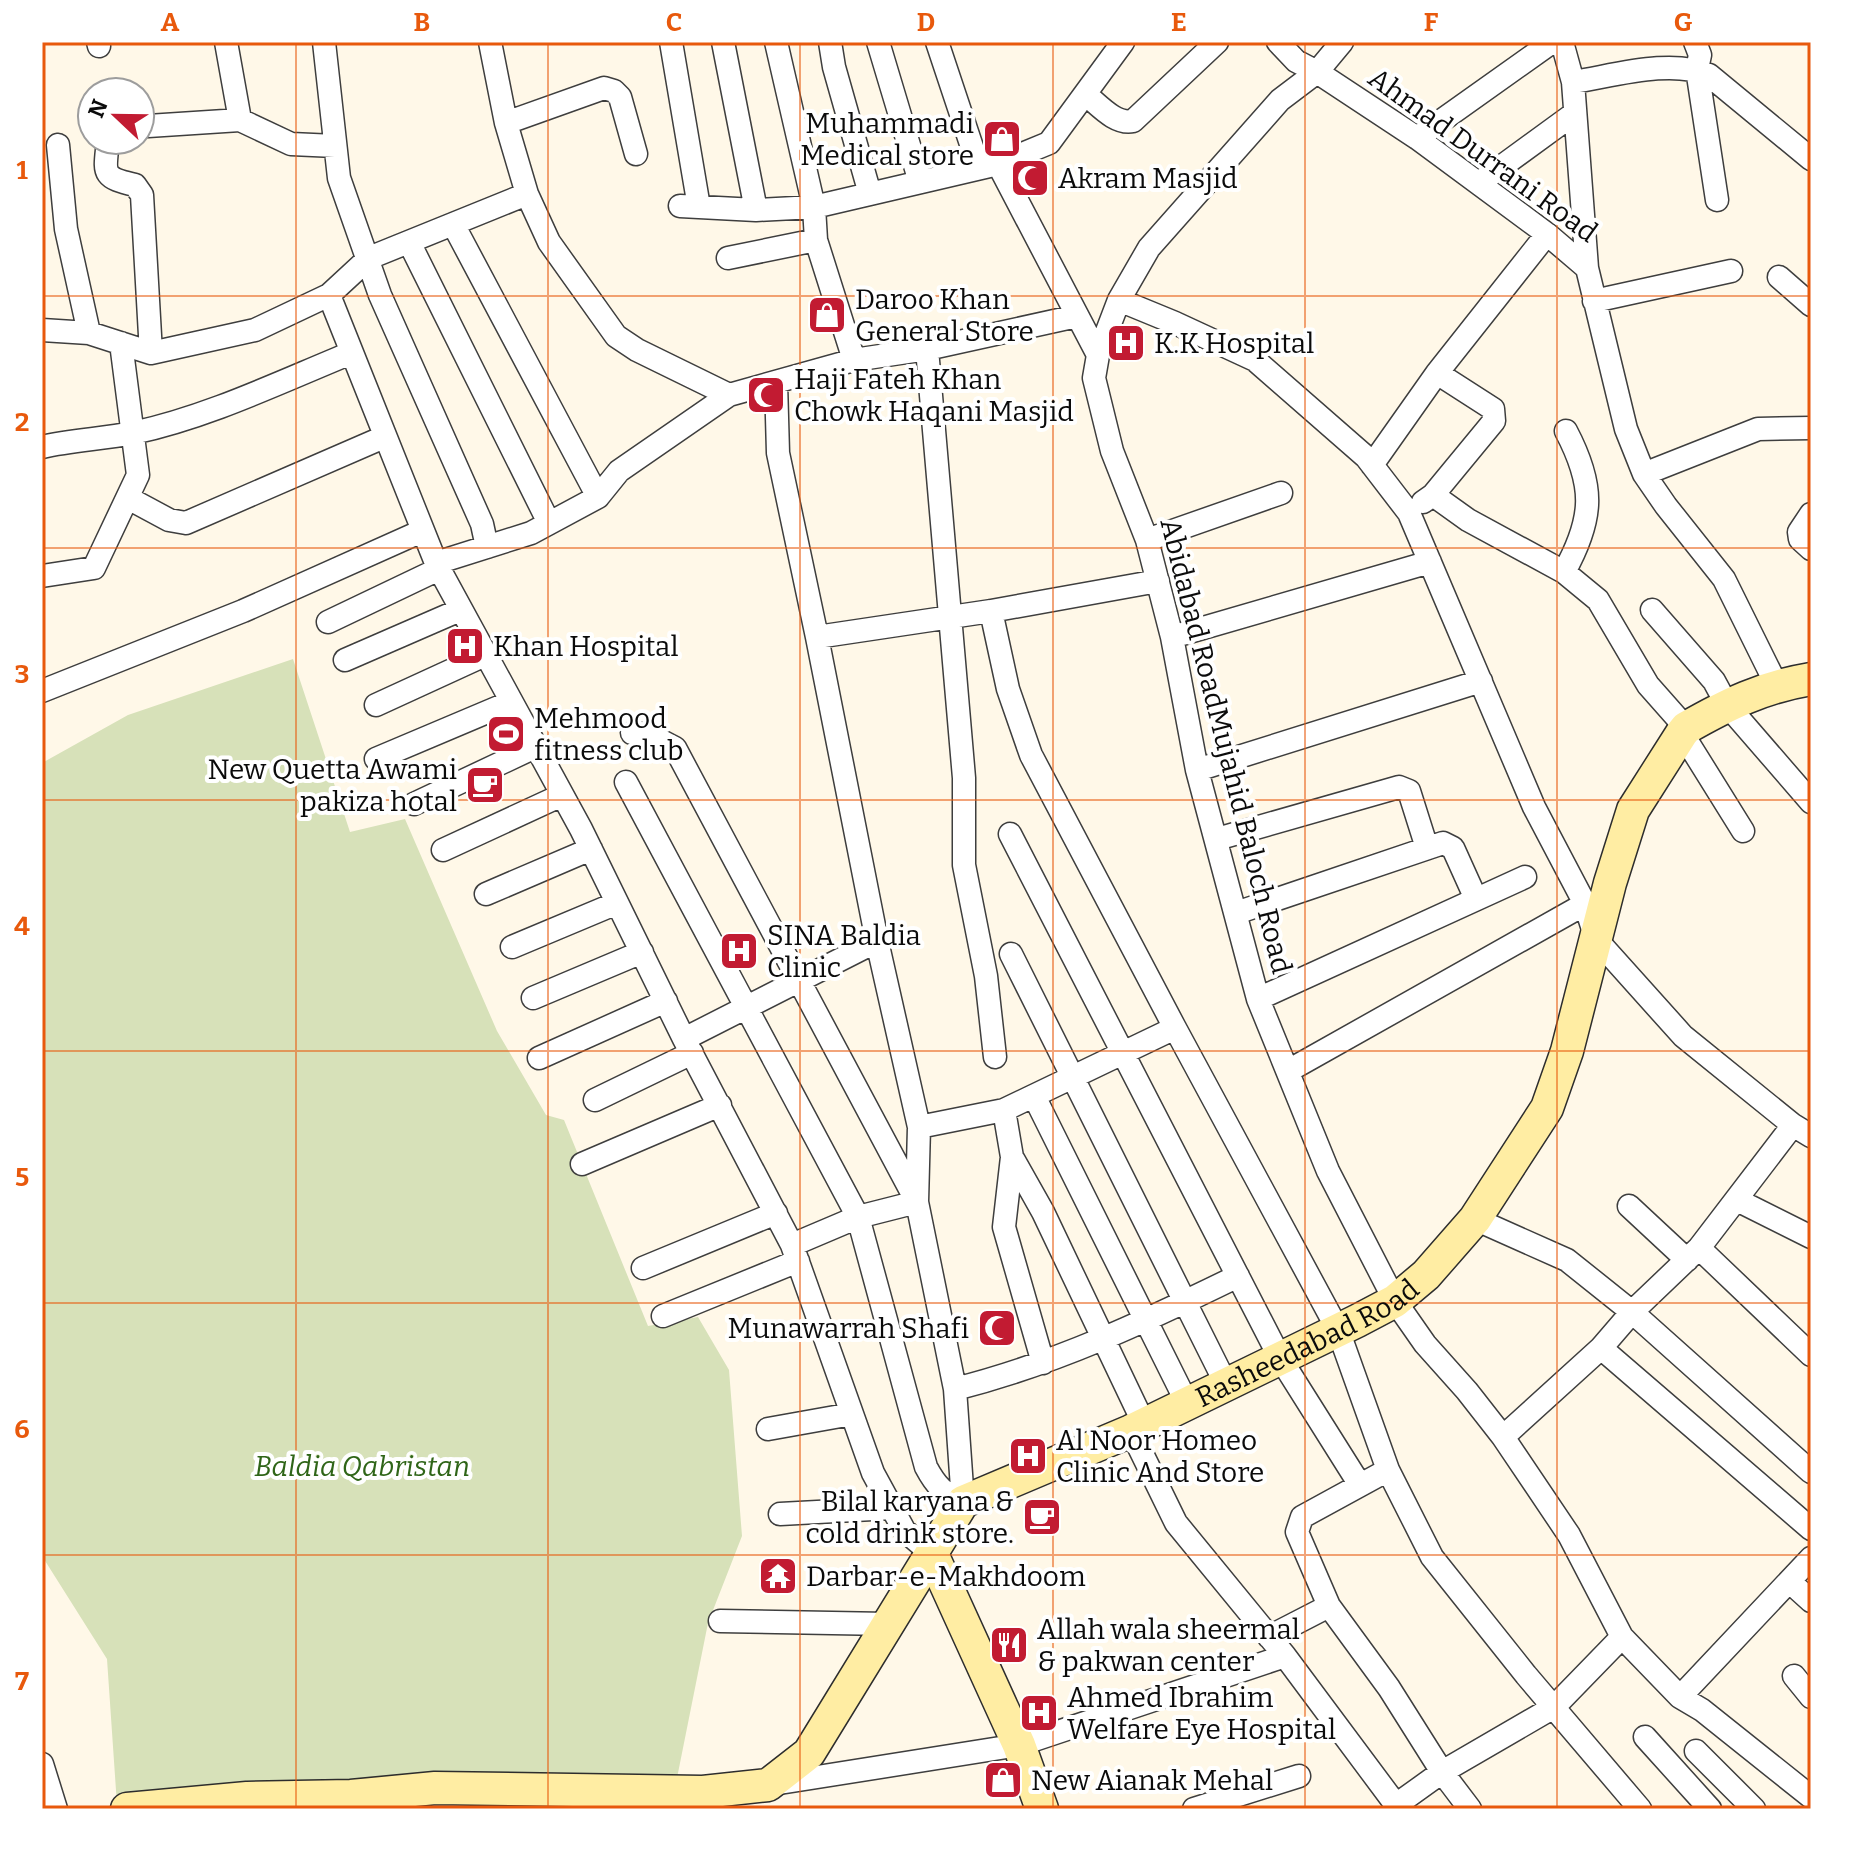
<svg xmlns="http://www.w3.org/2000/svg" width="1853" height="1851" viewBox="0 0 1853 1851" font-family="Bitter,serif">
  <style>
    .cemetery { fill: #d7e1b9 }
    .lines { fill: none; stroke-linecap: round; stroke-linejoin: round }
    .minor-casing { stroke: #3e3e3e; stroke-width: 25 }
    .secondary-casing { stroke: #2d2d2d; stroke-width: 35 }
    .minor { stroke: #fff; stroke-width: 22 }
    .secondary { stroke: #ffeda3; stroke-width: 32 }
    .grid { fill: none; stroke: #e8590c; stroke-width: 2; stroke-opacity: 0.55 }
    .labels { text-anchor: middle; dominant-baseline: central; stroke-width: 8; stroke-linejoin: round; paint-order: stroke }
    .poi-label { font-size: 28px; fill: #0b0b0b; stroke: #fff; text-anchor: start }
    .street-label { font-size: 28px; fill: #0b0b0b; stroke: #fff }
    .park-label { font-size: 28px; font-style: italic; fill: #2f6518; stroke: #fff }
    .neatline { fill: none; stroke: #e8590c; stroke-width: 3 }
    .grid-label { font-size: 26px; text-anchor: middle; font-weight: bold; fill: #e8590c }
  </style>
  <rect width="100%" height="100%" fill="#fff8e8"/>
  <path class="cemetery" d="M293,659L350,832L405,819L497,1031L546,1115L564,1120L648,1326L698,1317L729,1370L742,1536L708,1623L673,1798L117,1805L107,1659L42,1556V763L128,715Z"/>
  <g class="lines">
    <defs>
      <path id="minor" d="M98,42L99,46
        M226,42L240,120
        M324,42L339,178L380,295L482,524L487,547
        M490,42L506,123L527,194L549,242L616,336L637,350L729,395
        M671,42L699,207
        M723,42L756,210
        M776,42L814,207L816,240L854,360
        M830,42L834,67L870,194
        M878,42L920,182
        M937,42L979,168
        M1278,42L1296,61L1317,72L1417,138L1547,234L1587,268L1626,429L1644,474L1666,506L1724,579L1776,684
        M1342,42L1317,72L1280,100L1149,248L1119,300L1098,355L1094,378L1112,451L1147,540L1172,637L1197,770L1258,999L1328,1171L1395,1301L1425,1344L1467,1391L1503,1437L1569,1535L1622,1637L1680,1697L1702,1710L1811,1797
        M1562,42L1573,82L1587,268
        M1695,42L1700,55L1697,69L1717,200
        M1573,82C1613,76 1671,58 1709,75L1811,159
        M1085,94C1098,104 1115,125 1133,121L1217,42
        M506,123L604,88L614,91L620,97L636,154
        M148,126L240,120L291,144L335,146
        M1417,138L1552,42
        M108,140C105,173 100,177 135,185L142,195L151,353
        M58,145L66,229L89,333
        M1479,183L1575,113
        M680,206L756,210L814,207L998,164
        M453,224L598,497
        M409,242L549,523
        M728,258L816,240
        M1779,277L1811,305
        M329,295L436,563L581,829L684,1039L792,1245L873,1473L904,1530L932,1554
        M1119,300L1175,323L1255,360L1366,457L1409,513L1534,807L1585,904L1596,939L1683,1036L1793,1125L1811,1136
        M1594,301L1731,271
        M42,330L89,333L151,353L255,330L329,295L369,258L527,194
        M927,349L964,778V865L986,976L995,1057
        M1098,355L998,164L1049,143L1123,42
        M42,447C72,440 103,439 133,433C208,417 280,382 351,353
        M1372,465L1437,373L1547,234
        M1644,474L1758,429L1811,428
        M1433,495L1468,520L1564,572L1598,600L1648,685L1686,728
        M128,498L169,520L186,523L384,437
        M1423,502L1433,495L1494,421L1493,409L1437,373
        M1811,514L1799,532L1800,539L1811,549
        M1147,540L1281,493
        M436,563L531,533L598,497L619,471L729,395L854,360L927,349L1077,316
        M1564,572C1594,518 1595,486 1566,431
        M42,576L94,568L138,475L121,343
        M1652,610L1714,681L1727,705L1811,802
        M991,611L1008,689L1031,755L1175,1028L1338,1330L1388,1470L1432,1557L1526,1675L1640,1809
        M328,622L439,569
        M817,637L991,611L1158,581
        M1172,637L1430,562
        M345,660L460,610
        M42,691L243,611L422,531
        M376,705L485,655
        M632,733L648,734L675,748L917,1202L858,1217L792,1245
        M1682,733L1743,831
        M376,759L511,702
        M1197,770L1481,681
        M626,782L858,1217L926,1467C936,1486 944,1494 963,1502L955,1389L917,1202L919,1127L877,941L817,637L778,453L776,382
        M414,804L535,747
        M1010,834L1280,1358L1360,1485
        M1217,839L1399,787L1409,791L1427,848
        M443,850L562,795
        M486,894L591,849
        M1236,913L1443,843L1453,848L1476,899
        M512,947L617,903
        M1011,954L1226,1384
        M533,998L642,952
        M1258,999L1525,877
        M684,1039L877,941
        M539,1058L666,1001
        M1288,1071L1585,904
        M1034,1096L1187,1403
        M595,1100L692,1053
        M1004,1110L1012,1157L1004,1227L1043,1363
        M919,1127L1004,1110L1175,1028
        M1012,1157L1043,1212L1144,1424
        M582,1164L720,1105
        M1737,1200L1811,1237
        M1629,1206L1687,1260
        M1475,1219L1567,1260L1632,1312L1811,1472
        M1699,1248L1811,1355
        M643,1268L776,1213
        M663,1316L798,1261
        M1601,1348L1811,1529
        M955,1389C1055,1364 1146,1321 1238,1276
        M768,1429L852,1414
        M1131,1431L1176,1523L1285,1656L1399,1809
        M1503,1437L1601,1348L1632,1312L1699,1248L1793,1125
        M1388,1470L1302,1517L1297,1532L1329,1606L1389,1688L1442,1772L1470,1809
        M780,1514L892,1508
        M1790,1582L1811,1601
        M720,1621L888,1624
        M1269,1637L1329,1606
        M1794,1676L1811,1697
        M1680,1697L1811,1558
        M1645,1737L1710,1809
        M1696,1751L1754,1809
        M42,1764L56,1809
        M773,1784L1019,1745L1285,1656
        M1396,1805L1442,1772L1554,1707L1622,1637
        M1194,1809L1299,1776"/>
      <g id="secondary">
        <path d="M932,1554L1019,1745L1042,1809"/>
        <path id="s1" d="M127,1809L247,1798L351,1796L435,1788L703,1792L768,1785L809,1753L963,1502L1131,1431L1357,1321L1395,1301L1426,1275L1475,1219L1547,1108L1567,1051L1610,883L1633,810L1682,733L1686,728C1728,704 1763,687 1811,679"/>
      </g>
    </defs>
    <use href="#minor" class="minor-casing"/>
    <use href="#secondary" class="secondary-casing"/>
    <use href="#minor" class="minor"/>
    <use href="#secondary" class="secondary"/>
  </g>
  <path class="grid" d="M296,42V1809M548,42V1809M800,42V1809M1053,42V1809M1305,42V1809M1557,42V1809M42,296H1811M42,548H1811M42,800H1811M42,1051H1811M42,1303H1811M42,1555H1811"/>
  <defs>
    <symbol id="shop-square" viewBox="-11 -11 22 22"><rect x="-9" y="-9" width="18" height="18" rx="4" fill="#c21b32" stroke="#fff"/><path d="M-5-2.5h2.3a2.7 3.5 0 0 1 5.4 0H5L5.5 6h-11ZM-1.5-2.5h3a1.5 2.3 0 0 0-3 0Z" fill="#fff"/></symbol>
    <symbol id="mosque-square" viewBox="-11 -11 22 22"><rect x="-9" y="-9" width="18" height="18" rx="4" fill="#c21b32" stroke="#fff"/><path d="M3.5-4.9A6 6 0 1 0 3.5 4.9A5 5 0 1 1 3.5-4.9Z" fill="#fff"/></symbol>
    <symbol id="hospital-square" viewBox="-11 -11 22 22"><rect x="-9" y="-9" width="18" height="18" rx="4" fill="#c21b32" stroke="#fff"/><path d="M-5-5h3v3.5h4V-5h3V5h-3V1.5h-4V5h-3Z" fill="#fff"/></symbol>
    <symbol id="stadium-square" viewBox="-11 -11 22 22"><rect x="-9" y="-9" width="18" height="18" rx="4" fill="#c21b32" stroke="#fff"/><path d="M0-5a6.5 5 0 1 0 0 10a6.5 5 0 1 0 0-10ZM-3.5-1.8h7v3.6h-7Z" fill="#fff"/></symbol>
    <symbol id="cafe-square" viewBox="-11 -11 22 22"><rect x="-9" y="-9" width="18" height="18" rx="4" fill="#c21b32" stroke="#fff"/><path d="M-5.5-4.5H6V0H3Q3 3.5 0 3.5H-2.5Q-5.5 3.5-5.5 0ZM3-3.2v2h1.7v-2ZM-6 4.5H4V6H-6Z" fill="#fff"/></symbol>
    <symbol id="temple-square" viewBox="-11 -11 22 22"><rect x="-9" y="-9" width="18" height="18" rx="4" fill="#c21b32" stroke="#fff"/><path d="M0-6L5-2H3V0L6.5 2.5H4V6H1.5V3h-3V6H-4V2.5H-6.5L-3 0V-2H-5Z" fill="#fff"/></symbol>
    <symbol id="restaurant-square" viewBox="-11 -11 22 22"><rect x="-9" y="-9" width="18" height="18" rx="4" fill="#c21b32" stroke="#fff"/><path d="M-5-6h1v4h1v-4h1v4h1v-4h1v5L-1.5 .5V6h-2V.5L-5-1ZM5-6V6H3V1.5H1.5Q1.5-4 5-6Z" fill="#fff"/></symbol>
  </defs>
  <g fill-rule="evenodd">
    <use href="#shop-square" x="980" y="117" width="44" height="44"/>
    <use href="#mosque-square" x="1008" y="156" width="44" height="44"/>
    <use href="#shop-square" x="805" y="293" width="44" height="44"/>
    <use href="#hospital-square" x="1104" y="321" width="44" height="44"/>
    <use href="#mosque-square" x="744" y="373" width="44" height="44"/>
    <use href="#hospital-square" x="443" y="624" width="44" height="44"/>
    <use href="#stadium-square" x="484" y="712" width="44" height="44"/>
    <use href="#cafe-square" x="463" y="763" width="44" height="44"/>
    <use href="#hospital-square" x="717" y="929" width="44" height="44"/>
    <use href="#mosque-square" x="975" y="1306" width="44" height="44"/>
    <use href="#hospital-square" x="1006" y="1434" width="44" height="44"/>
    <use href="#cafe-square" x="1020" y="1495" width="44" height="44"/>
    <use href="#temple-square" x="756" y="1554" width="44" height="44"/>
    <use href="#restaurant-square" x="987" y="1623" width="44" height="44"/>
    <use href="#hospital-square" x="1017" y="1691" width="44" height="44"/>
    <use href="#shop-square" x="981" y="1758" width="44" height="44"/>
  </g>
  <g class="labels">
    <g class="poi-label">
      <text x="974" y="123" text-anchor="end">Muhammadi<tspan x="974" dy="32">Medical store</tspan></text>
      <text x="1058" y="178">Akram Masjid</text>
      <text x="855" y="299">Daroo Khan<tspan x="855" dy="32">General Store</tspan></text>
      <text x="1154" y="343">K.K Hospital</text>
      <text x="794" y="379">Haji Fateh Khan<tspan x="794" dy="32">Chowk Haqani Masjid</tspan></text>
      <text x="493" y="646">Khan Hospital</text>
      <text x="534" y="718">Mehmood<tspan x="534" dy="32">fitness club</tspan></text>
      <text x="457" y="769" text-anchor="end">New Quetta Awami<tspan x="457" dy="32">pakiza hotal</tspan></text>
      <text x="767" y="935">SINA Baldia<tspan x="767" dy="32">Clinic</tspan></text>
      <text x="969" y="1328" text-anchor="end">Munawarrah Shafi</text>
      <text x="1056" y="1440">Al Noor Homeo<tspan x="1056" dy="32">Clinic And Store</tspan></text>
      <text x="1014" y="1501" text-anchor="end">Bilal karyana &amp;<tspan x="1014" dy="32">cold drink store.</tspan></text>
      <text x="806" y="1576">Darbar-e-Makhdoom</text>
      <text x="1037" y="1629">Allah wala sheermal<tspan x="1037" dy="32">&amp; pakwan center</tspan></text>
      <text x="1067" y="1697">Ahmed Ibrahim<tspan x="1067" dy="32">Welfare Eye Hospital</tspan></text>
      <text x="1031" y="1780">New Aianak Mehal</text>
    </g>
    <g class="street-label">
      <text transform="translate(1483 155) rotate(36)">Ahmad Durrani Road</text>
      <text transform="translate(1226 746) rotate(76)">Abidabad RoadMujahid Baloch Road</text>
      <text stroke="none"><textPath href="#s1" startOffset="1368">Rasheedabad Road</textPath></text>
    </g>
    <g class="park-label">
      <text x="362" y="1466">Baldia Qabristan</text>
    </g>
  </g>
  <rect width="1853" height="1851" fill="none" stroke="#ffffff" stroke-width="88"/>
  <g transform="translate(116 116) rotate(292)"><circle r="38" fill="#ffffff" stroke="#9d9d9d" stroke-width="2"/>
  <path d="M0-6L14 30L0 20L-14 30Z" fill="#c21b32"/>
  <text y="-12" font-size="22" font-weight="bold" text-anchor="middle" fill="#0b0b0b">N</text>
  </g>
  <rect x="44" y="44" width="1765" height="1763" class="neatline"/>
  <g class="grid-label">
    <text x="170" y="31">A</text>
    <text x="422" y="31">B</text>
    <text x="674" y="31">C</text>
    <text x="926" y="31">D</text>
    <text x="1179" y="31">E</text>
    <text x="1431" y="31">F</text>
    <text x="1683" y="31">G</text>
    <text x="22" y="179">1</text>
    <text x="22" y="431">2</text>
    <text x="22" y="683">3</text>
    <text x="22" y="935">4</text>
    <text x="22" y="1186">5</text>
    <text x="22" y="1438">6</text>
    <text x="22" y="1690">7</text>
  </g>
</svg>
